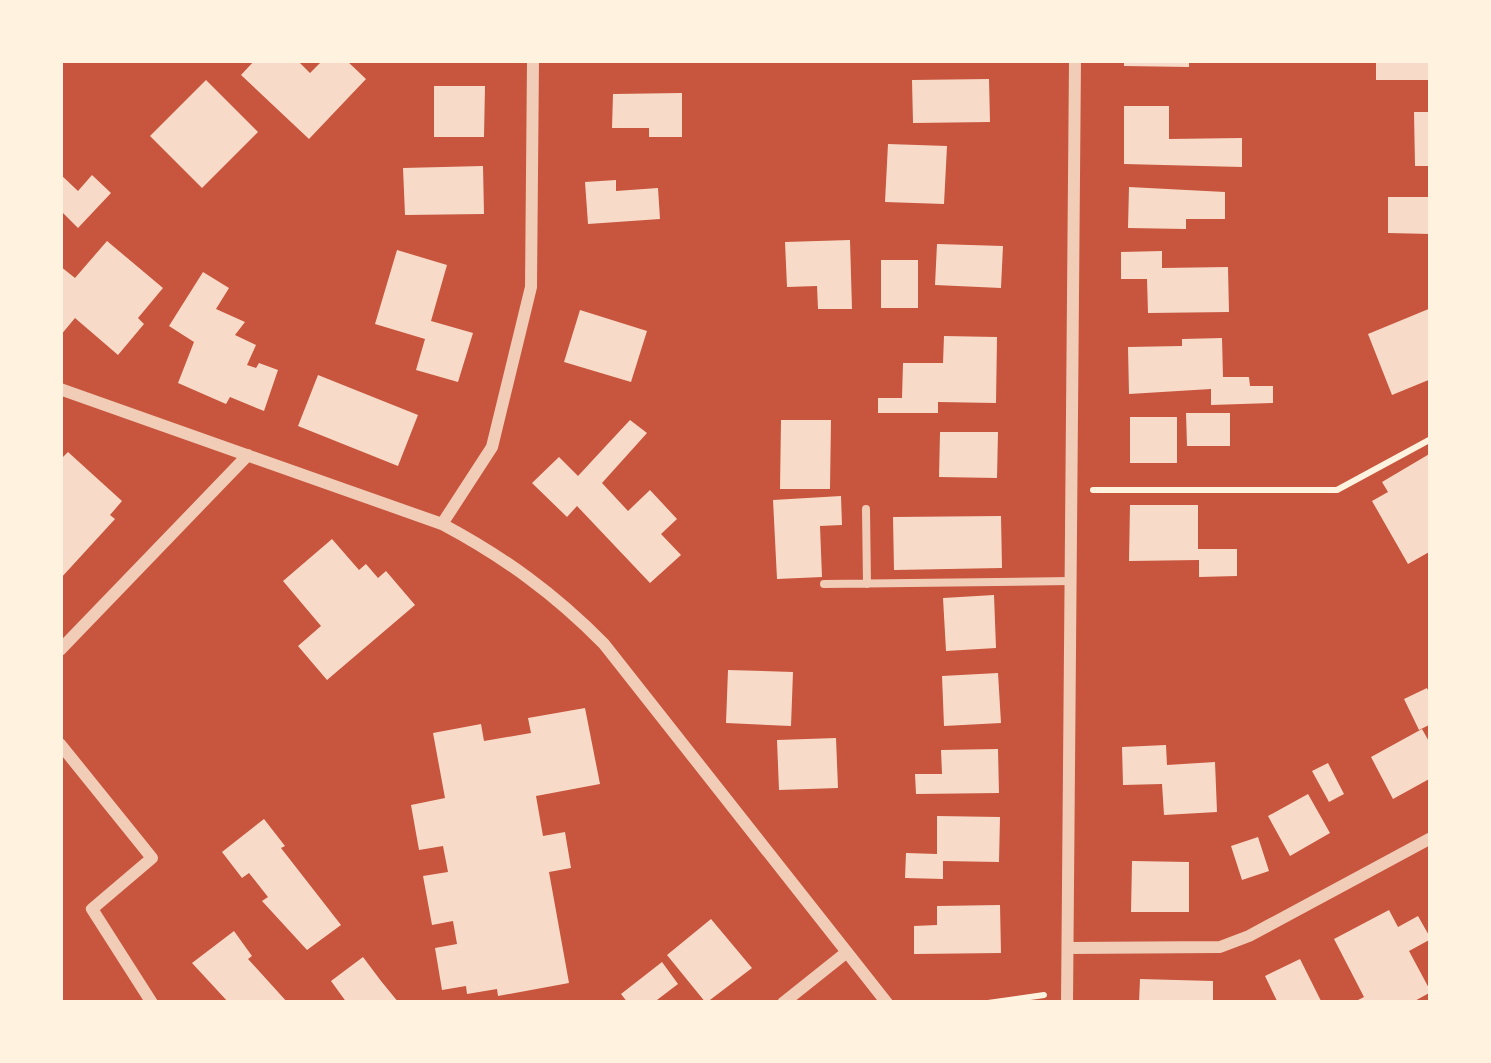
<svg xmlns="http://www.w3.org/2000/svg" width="1491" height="1063" viewBox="0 0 1491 1063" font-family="'Archivo Narrow',sans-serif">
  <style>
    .building { fill: #f7dbc8 }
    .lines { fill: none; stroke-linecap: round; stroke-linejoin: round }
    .path { stroke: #fff3e0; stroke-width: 6 }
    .service { stroke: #f1ccb7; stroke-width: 8 }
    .minor { stroke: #f1ccb7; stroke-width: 12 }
  </style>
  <rect width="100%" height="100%" fill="#c8553d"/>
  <path class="building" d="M255,60H297L310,73L323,60H346L366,79L309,139L241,75Z
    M1124,60H1189V67L1124,66Z
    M1376,60H1431V80H1376Z
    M989,79L990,122L913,123L912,80Z
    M206,80L258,132L202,188L150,136Z
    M434,86H485L484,137H434Z
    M682,93V137H649V128H612L613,94Z
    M1124,106H1169V139L1242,138V167L1124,164Z
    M1414,112H1431V166H1415Z
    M888,144L947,146L944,204L885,202Z
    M483,166L484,214L405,215L403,168Z
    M60,174L78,191L92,175L111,193L78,228L60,210Z
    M616,180V191L658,188L660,219L588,224L585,182Z
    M1129,187L1225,192V219H1186V229L1128,228Z
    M1388,197H1431V234L1388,233Z
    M850,240L852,309H818L817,286L787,287L785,242Z
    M107,241L163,288L138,318L144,324L118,355L75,318L60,336V266L75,278Z
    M937,244L1003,246L1001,288L935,285Z
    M397,250L447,265L431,321L473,333L458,382L416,370L425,339L375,324Z
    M1162,251V268L1228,267L1229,312L1148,313L1147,279H1121V252Z
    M881,260H918V308H881Z
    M203,272L229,288L216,309L245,322L235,335L256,345L247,365L256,368L259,363L278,370L264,411L230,397L226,404L178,383L194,342L169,326Z
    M1431,308V379L1392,395L1368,334Z
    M580,310L647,331L631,382L564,362Z
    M944,336L997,337L996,403L938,402V413H878V398H902L903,363H943Z
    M1222,338L1223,377H1249L1250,386H1273V403L1211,405V389L1129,394L1128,347L1182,346V339Z
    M318,375L418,415L398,466L298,426Z
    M1186,413H1230V446H1187Z
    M1130,417H1177V463H1130Z
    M630,420L647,433L602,483L628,511L650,490L677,519L661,534L681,555L650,583L577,506L567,517L532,483L559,457L578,476Z
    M781,420H831L830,489H780Z
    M940,432H998L997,478L939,477Z
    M68,452L122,501L110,515L115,519L60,579V460Z
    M1431,453V551L1408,564L1372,501L1388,492L1382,482Z
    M841,496L842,525L820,526L822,577L777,579L773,500Z
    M1130,505H1198V549H1237V576L1199,577V560L1129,561Z
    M1001,516L1002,568L894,570L893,517Z
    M332,539L359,570L366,564L378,578L386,571L415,605L327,680L298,646L321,626L283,581Z
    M994,595L996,648L946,651L943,598Z
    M728,670L793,672L791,726L726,723Z
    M998,673L1001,723L944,726L942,676Z
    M1427,688L1431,697V724L1419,730L1404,699Z
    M585,708L600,784L536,796L543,836L565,832L571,868L549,872L569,983L498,996L497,989L467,994L466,986L442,990L435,948L457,944L453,921L432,925L423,876L448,872L443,846L419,850L411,805L445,798L433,733L481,724L484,741L531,733L528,718Z
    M1422,729L1431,745V778L1393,799L1371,757Z
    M836,738L838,788L779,790L777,740Z
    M1166,745L1167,765L1215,762L1217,812L1164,815L1162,784L1123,785L1122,747Z
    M998,749L999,793L916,794L915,774H942L941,750Z
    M1328,763L1344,794L1329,802L1312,771Z
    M1308,794L1330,833L1290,856L1268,816Z
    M937,816L1000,817L999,862L943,861V879L905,878L906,853L937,854Z
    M264,819L285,846L281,848L341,925L307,950L262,901L268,897L249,873L242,878L222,852Z
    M1258,837L1269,871L1242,880L1231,846Z
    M1132,861L1189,862V912H1131Z
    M1000,905L1001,953L914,954V926L937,925V906Z
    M1389,910L1398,927L1418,916L1431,939L1409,951L1431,992L1411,1003H1352L1364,997L1334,939Z
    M711,919L752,968L706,1003L667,955Z
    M234,931L252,956L248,959L288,1003H229L192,963Z
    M363,957L381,981L399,1003H347L331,981Z
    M1300,959L1322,1003H1278L1265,976Z
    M662,962L678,984L653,1003H628L621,994Z
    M1140,979L1213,981V1003H1139Z"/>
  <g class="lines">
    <path class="path" d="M1093,490H1337L1431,439
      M988,1003L1044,995"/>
    <path class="service" d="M866,509L867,584
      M824,584L1070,581"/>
    <path class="minor" d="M60,389L442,524C504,557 555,594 604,644L887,1003
      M442,524L492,447L531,287L533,60
      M60,650L248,455
      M60,744L152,858L92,909L152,1003
      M1068,948L1220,947L1249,936L1431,838
      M783,1003L847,952
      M1067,1003L1075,60"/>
  </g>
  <rect width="1491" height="1063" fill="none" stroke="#fff3e0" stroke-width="126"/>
</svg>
